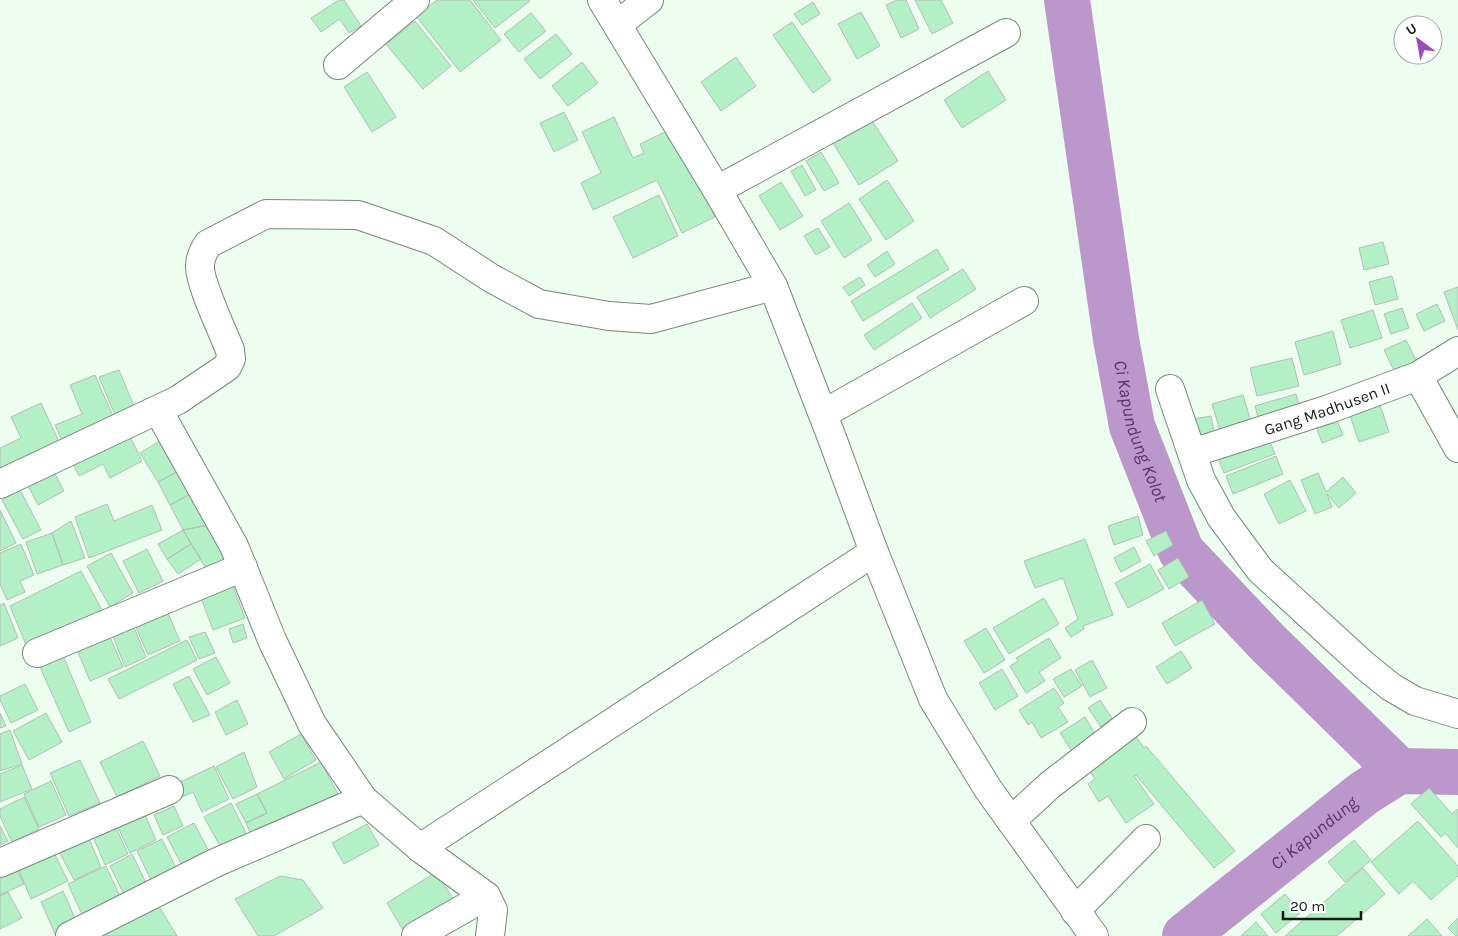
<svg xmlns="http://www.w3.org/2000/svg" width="1458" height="936" viewBox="0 0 1458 936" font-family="Karla,sans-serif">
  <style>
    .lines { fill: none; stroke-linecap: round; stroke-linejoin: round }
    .river { stroke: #bc97cc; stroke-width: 46 }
    .building { fill: #b3f0c5; stroke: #afc0b4 }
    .minor-casing { stroke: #77877b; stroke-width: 30 }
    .minor { stroke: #fff; stroke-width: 28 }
    .labels { text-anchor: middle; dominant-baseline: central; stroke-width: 5; stroke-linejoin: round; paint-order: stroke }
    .street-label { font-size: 16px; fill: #141a16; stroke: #fff }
    .water-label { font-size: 18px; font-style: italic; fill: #5f3071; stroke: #fff }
  </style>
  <rect width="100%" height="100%" fill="#edfef1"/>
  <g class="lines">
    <g class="river">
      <path id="s1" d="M1067,0L1116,339L1132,426L1181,551L1268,643L1399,771"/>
      <path id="s2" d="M1185,936L1364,793L1399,771L1458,772"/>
    </g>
  </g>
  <path class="building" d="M339,0H344L361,26L349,33L340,19L321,32L311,18Z
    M437,0H470L501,40L460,72L416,16Z
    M473,0H529L530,1L495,28Z
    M897,0H906L919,29L901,38L886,5Z
    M915,0H941L953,23L932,34Z
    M813,2L820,14L802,25L794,14Z
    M861,12L880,46L857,59L838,24Z
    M531,13L546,31L519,52L504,34Z
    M415,21L451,66L423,89L386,44Z
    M792,22L831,80L813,93L773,35Z
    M556,34L572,54L540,79L524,59Z
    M736,57L756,86L721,111L701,82Z
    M582,62L598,83L568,106L552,86Z
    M988,71L1006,100L962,128L944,100Z
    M367,72L396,117L372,132L344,87Z
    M564,112L578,140L554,152L540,123Z
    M614,117L633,158L644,153L640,144L673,128L715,217L682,233L657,180L593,210L581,183L601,173L582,132Z
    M871,119L898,161L859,185L833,143Z
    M821,152L839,183L824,191L806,161Z
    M802,165L816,190L805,196L791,171Z
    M887,180L914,221L886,240L859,199Z
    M781,182L803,216L780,230L759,196Z
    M659,195L678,236L633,258L613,217Z
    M849,203L872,240L844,258L821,221Z
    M818,228L830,247L816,255L804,236Z
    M1383,242L1389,264L1364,270L1359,248Z
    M937,249L949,269L863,321L851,301Z
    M887,251L895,264L875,277L867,265Z
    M963,269L976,289L930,318L917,297Z
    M1392,276L1398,299L1375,305L1369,282Z
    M860,277L865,285L849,296L843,287Z
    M1458,287V330L1444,292Z
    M912,303L922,318L874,350L864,335Z
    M1437,304L1445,321L1424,331L1416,314Z
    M1402,308L1409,328L1391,334L1384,314Z
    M1373,310L1382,338L1350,348L1341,320Z
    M1333,331L1341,364L1304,375L1295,342Z
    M1406,340L1421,370L1399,381L1384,350Z
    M1292,358L1299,386L1257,396L1250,368Z
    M119,370L137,413L118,422L99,377Z
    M95,375L116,423L64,445L55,425L82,414L70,385Z
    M1296,394L1302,415L1261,428L1255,406Z
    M1243,395L1252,425L1221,434L1212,404Z
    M41,403L62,448L0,477V448L21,438L11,417Z
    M1380,405L1389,432L1359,442L1350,416Z
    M1333,410L1343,435L1322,443L1313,418Z
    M1211,416L1215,437L1198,441L1193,419Z
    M126,428L142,461L110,478L103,464L79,476L70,457Z
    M1266,432L1275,454L1224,473L1215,451Z
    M168,436L184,468L158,482L140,453Z
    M1276,456L1283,474L1233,494L1226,476Z
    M49,462L64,491L38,505L23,476Z
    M184,468L196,491L170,505L158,482Z
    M1318,473L1326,492L1343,477L1356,493L1339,508L1327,494L1332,507L1315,514L1301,480Z
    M1290,480L1306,511L1279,524L1264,494Z
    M20,490L41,530L23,539L2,500Z
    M196,491L214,524L183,530L170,505Z
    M107,504L114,521L152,505L162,530L89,558L75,517Z
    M0,510L16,543L0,551Z
    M1138,516L1143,535L1114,545L1108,526Z
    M71,521L85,558L63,565L52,533Z
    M214,524L232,555L207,570L183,530Z
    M183,530L191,544L167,559L158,544Z
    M1166,531L1173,545L1154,556L1146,541Z
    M52,533L63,565L37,574L26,542Z
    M1085,539L1113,615L1083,626L1084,629L1071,637L1065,628L1078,619L1063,578L1035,588L1024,561Z
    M21,544L34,575L20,581L25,592L7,600L0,584V553Z
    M191,544L201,559L178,574L167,559Z
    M1134,547L1141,561L1121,572L1114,558Z
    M147,549L163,581L139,593L123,561Z
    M111,553L133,593L110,607L87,566Z
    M1178,558L1189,577L1169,589L1158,570Z
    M1150,564L1164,589L1128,608L1115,583Z
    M81,571L102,610L29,652L10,606Z
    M230,578L245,618L213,630L198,590Z
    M1044,598L1059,624L1009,654L993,628Z
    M1202,600L1215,624L1175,646L1162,623Z
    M4,603L18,638L0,646V605Z
    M164,604L180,641L148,655L132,618Z
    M131,620L146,657L125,667L110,629Z
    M243,624L247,638L233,643L229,629Z
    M986,628L1005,660L984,673L964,641Z
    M107,630L123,667L90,681L75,645Z
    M205,632L215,653L199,659L189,637Z
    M1049,638L1061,658L1039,672L1045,681L1026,693L1010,666L1018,661L1016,658Z
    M187,640L197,660L119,699L108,679Z
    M59,646L91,722L69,732L36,658Z
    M1181,651L1192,668L1167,684L1156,667Z
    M216,657L230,683L207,695L193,669Z
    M1092,660L1107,688L1090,697L1075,670Z
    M1002,669L1018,696L995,710L979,683Z
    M1071,669L1082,686L1064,697L1053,679Z
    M189,676L210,715L193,722L173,684Z
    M25,684L38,710L11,723L0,700V696Z
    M1054,688L1064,703L1058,707L1068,722L1041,738L1032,722L1028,725L1019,710Z
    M237,700L248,724L226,735L215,712Z
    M1100,700L1112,718L1101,727L1088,708Z
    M0,713L6,726L0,728Z
    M46,713L62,742L29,760L13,731Z
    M1085,717L1097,737L1073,753L1060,733Z
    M10,730L22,764L0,771V734Z
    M1133,732L1144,748L1146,746L1235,851L1214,868L1136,775L1134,776L1154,804L1126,823L1108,796L1099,802L1088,784L1095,779L1086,766Z
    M301,734L316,760L284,779L269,752Z
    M143,741L160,776L117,797L100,762Z
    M244,752L257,787L233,799L216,767Z
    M80,760L100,803L69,816L50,773Z
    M321,762L340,798L254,841L246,823L267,813L257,794Z
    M22,765L32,789L0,802V774Z
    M214,766L229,799L202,812L193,792L176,800L170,787Z
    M51,781L66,815L39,827L24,794Z
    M1429,788L1452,814L1458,809V848L1445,833L1441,837L1411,804Z
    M257,794L267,813L246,823L236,804Z
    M24,797L39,829L12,842L0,816V809Z
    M231,803L250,841L225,855L204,817Z
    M174,806L183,826L163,835L154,815Z
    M142,808L156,840L130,853L115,821Z
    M113,821L128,854L105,865L91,832Z
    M1418,821L1458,866V876L1431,900L1413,881L1399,894L1371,862Z
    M194,823L214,861L187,875L167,837Z
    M367,824L379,845L344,864L332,843Z
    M0,826L8,841L0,845Z
    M87,834L101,867L74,880L56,846Z
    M162,839L179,874L154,886L137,851Z
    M1354,840L1371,860L1345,882L1328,862Z
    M49,843L68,881L31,899L14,859Z
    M132,854L150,891L128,903L110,866Z
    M106,866L123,903L85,921L68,884Z
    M1363,868L1385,894L1337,936H1285Z
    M17,870L24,884L0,895V878Z
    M436,872L454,900L404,932L387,903Z
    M280,876L303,880L323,908L274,936H258L235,899Z
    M63,891L77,923L56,936L41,902Z
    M8,892L22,918L0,929V896Z
    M1285,894L1300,913L1276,933L1261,914Z
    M158,905L177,936H97Z
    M1458,918V936H1456L1448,928Z
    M1427,919L1442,936H1408Z
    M1256,922L1268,936H1241Z"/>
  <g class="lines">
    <defs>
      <g id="minor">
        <path d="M602,0L717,190L773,286L832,438L874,552L933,699L988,789L1094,936"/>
        <path d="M618,24L649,0"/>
        <path d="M338,65L415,0"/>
        <path d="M717,190L1006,33"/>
        <path d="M1418,376L1458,448"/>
        <path d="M1170,389L1201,480L1221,517L1260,570L1365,666L1391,687L1415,701L1458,714"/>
        <path d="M158,410L234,546L272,640L312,724L363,799L420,848L486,896L493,910L490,936"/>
        <path d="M823,414L1024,301"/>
        <path id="s3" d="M1192,453L1329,409L1418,376L1458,351"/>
        <path d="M0,484L178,400L227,367L231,359L230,350C223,332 199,282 200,266C200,258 204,250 208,244L266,214L358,215L434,241L491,278L539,304L609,316L651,319L773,286"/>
        <path d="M37,653L243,567"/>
        <path d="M1011,821L1050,785L1132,722"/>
        <path d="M420,848L874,552"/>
        <path d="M0,863L169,790"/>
        <path d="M1075,911L1146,839"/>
        <path d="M70,936L215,863L363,799"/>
        <path d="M416,936L486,896"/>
      </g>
    </defs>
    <use href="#minor" class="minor-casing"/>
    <use href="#minor" class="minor"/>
  </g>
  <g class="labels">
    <g class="street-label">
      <text stroke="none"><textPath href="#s3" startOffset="142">Gang Madhusen II</textPath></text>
    </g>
    <g class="water-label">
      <text stroke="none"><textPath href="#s1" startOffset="438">Ci Kapundung Kolot</textPath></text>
      <text stroke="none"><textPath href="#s2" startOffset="165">Ci Kapundung</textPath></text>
    </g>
  </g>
  <g transform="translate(1418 40) rotate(328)"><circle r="24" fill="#ffffff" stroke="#a1a3a2"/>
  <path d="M0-4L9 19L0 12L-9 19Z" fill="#9b4aba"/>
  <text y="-8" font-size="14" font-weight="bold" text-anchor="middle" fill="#141a16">U</text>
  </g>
  <path d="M1283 911v8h78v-8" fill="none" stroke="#141a16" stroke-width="2.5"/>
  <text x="1290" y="911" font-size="15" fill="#141a16" stroke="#ffffff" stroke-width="4" paint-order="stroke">20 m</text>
</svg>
